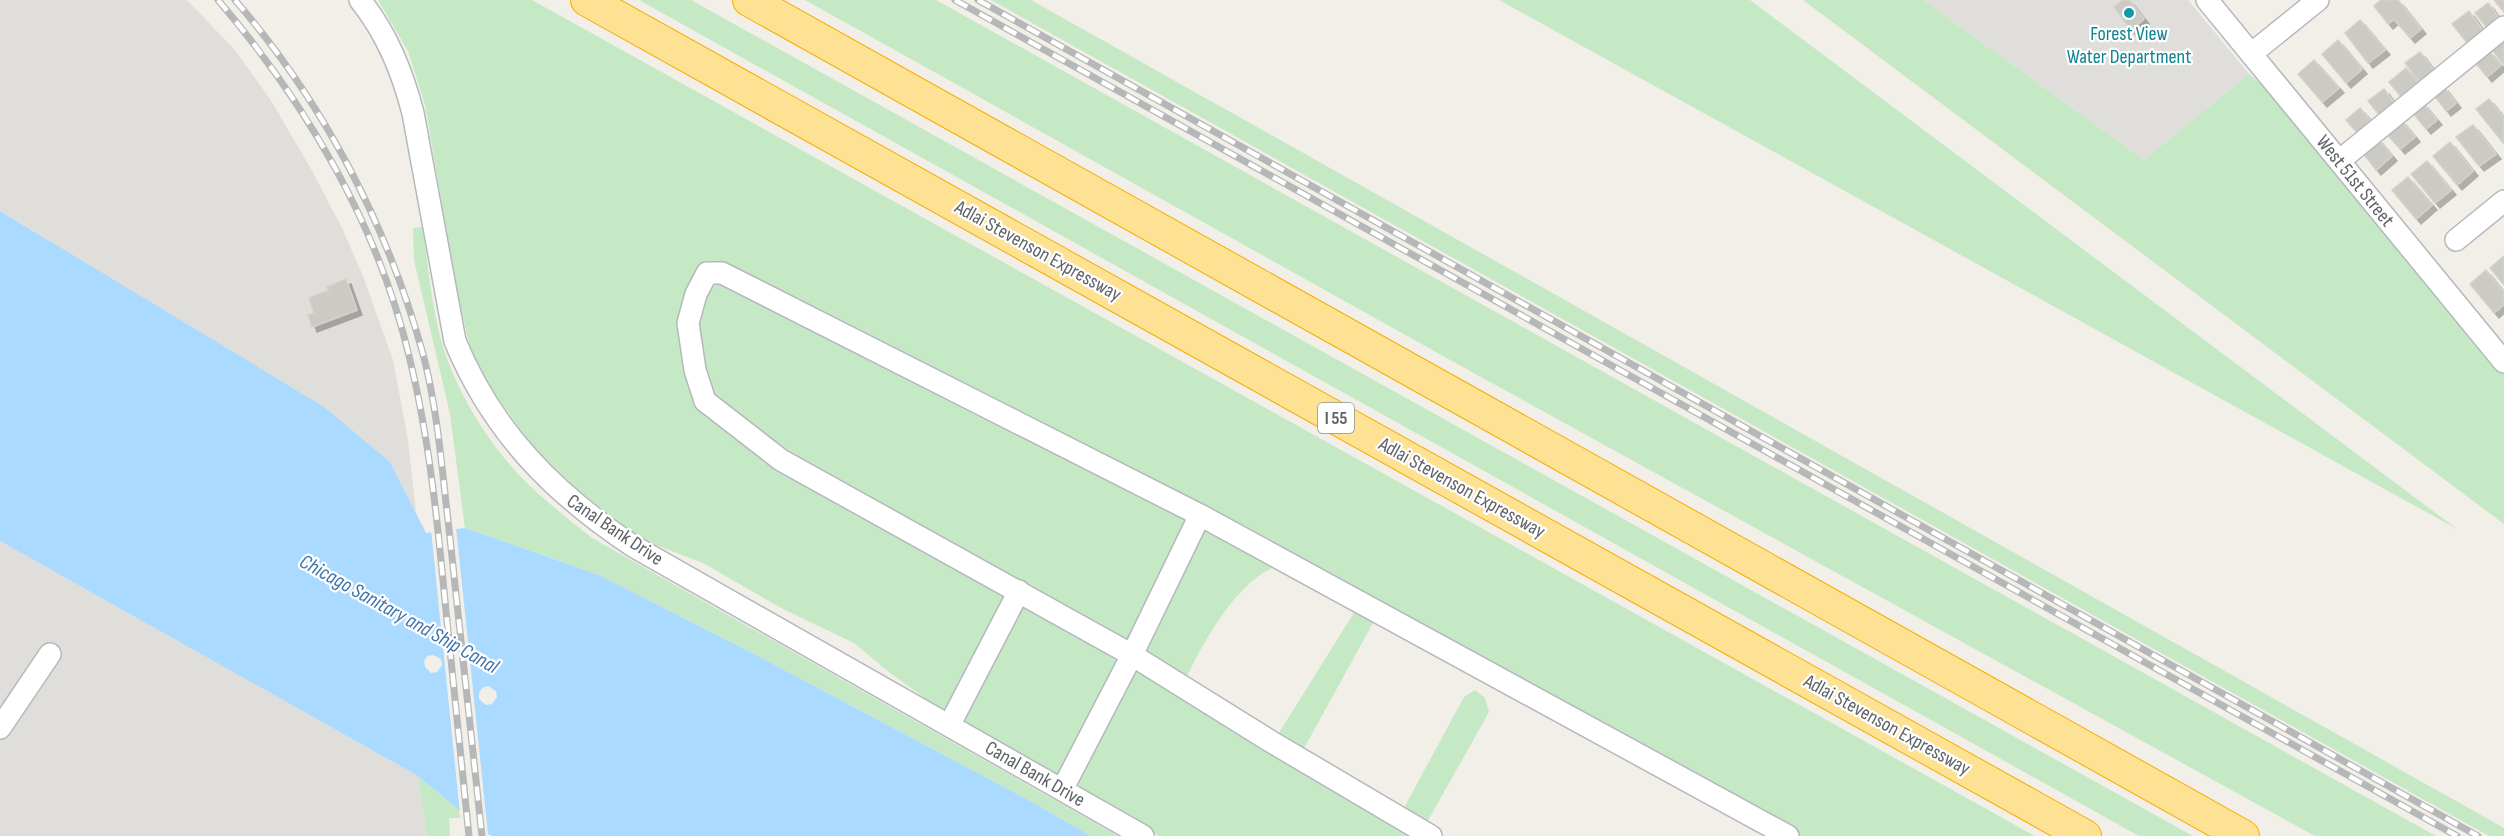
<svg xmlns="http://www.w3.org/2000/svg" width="2504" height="836" viewBox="0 0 2504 836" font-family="'Sofia Sans Condensed',sans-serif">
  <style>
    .industrial { fill: #e0deda }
    .green { fill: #c5e8c5 }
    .water { fill: #aadaff; fill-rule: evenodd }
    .pier { fill: #f1efe8; fill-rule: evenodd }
    .building { fill: #cccac5; stroke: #d6d1c6; stroke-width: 1.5; filter: url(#shadow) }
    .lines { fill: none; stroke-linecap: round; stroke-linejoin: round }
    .minor-casing { stroke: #b5b8bc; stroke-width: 24 }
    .highway-casing { stroke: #f9ab00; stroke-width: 34 }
    .minor { stroke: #fff; stroke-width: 21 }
    .highway { stroke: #fde293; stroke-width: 32 }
    .rail-casing { stroke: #b6b7b8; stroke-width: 7 }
    .rail { stroke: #fff; stroke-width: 4.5; stroke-dasharray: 14; stroke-linecap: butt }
    .culture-dot { fill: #0f9aa8; stroke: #fff; stroke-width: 2 }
    .labels { text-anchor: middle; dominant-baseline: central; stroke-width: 4.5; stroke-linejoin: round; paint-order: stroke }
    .shield { fill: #fff; stroke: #8f9295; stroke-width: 1.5 }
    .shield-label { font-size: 18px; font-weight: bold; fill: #5f6368 }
    .culture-label { font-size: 20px; fill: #0d838f; stroke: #fff }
    .street-label { font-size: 20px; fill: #5f6368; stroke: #fff }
    .water-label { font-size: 21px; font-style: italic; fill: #4174aa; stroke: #fff }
  </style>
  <defs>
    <filter id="shadow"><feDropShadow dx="5" dy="5" stdDeviation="0" flood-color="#0004"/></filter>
  </defs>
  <rect width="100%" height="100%" fill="#f1efe8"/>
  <path class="industrial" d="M0,0H187L235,50L270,99L310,167L342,228L363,276L393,360L408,440L416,513L390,462L34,231L0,211Z
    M1923,0H2188L2249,74L2144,160Z
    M0,541L418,776L427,836H0Z"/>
  <path class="green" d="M378,0H532L2035,836H1794L1289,560C1278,565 1266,570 1256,578C1222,605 1200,650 1181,688L1272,744L1355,611L1363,614L1373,623L1297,761L1398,819L1464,697L1475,690L1485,698L1489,712L1421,833L1426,836H1159L971,731L890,673L854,643L783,609L703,563L643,540L578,490L535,449L494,393L470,348L457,291L425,105L408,51Z
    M639,0H691L2193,836H2139Z
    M805,0H936L2436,836H2315L1479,376Z
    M991,0H1031L2504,828V836H2489Z
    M1499,0H1750L2457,529Z
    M1803,0H1923L2144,160L2249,74L2274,95L2504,369V524Z
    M422,227C428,262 431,301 440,336C453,386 484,437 519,475C541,498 567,518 592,538L1118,836H1091L1032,802L754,654L599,575L465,528L450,414L414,260L413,228Z
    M418,776L459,810L460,818H449L450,836H427Z"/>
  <path class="water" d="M0,211L324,407L390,462L426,533L465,528L599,575L754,654L1032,802L1091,836H492L488,834L418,776L0,541ZM433,655L441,659L442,665L437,672L431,673L425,667L424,661L427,656ZM458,671L470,678V689L456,695L447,682ZM488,686L496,691L497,697L492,704L486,705L479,699C478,692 481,687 488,686Z"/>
  <path class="pier" d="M456,527L488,834L484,835L460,814L431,530ZM461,674L468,680V685L463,691L457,692L452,688L450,682L453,677Z"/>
  <path class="building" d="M2123,0H2129L2144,19L2131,30L2114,7Z
    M2381,0H2398L2421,29L2410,38L2394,19L2388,24L2374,6Z
    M2494,0H2504V12Z
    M2488,3L2500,19L2487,28L2475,13Z
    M2469,11L2484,32L2468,44L2452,24Z
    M2360,20L2385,50L2368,63L2345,33Z
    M2504,36V63L2503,64L2490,47Z
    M2338,40L2362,69L2346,83L2322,54Z
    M2489,51L2501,65L2487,77L2475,62Z
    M2420,52L2436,73L2421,84L2405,63Z
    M2314,60L2339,88L2322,102L2298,74Z
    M2406,68L2419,85L2402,98L2389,82Z
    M2443,86L2456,103L2446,111L2433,94Z
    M2384,89L2395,104L2380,116L2368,101Z
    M2489,99L2504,118L2503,143L2476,109Z
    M2423,103L2437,120L2426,129L2412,112Z
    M2360,108L2372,123L2358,134L2346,120Z
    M2401,120L2415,137L2400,149L2386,133Z
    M2473,125L2496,154L2479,166L2456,137Z
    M2378,139L2392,156L2376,170L2362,152Z
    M2450,142L2473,171L2457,185L2433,156Z
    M2427,161L2451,190L2435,203L2411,174Z
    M2408,177L2432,205L2416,219L2392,190Z
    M2504,256V285L2490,268Z
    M2486,270L2504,293V304L2494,313L2470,284Z
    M346,279L357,310L312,327L308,315L314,313L309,298L329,290L327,287Z"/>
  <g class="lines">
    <defs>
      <path id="minor" d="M360,0C387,34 402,71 413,113L455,341C492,431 553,493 633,546L1143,836
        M2207,0L2504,362
        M2251,54L2318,0
        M2339,161L2504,27
        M2456,240L2504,201
        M950,724L1019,591
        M0,728L50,654
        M1062,790L1132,655L1200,515
        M1431,836L1270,741L1132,655L781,460L705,401L695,370L688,323L696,294L707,273H722L1200,515L1788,836"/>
      <path id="highway" d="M587,0L2085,836
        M749,0L2243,836"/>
    </defs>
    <use href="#minor" class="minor-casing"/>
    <use href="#highway" class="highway-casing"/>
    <use href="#minor" class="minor"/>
    <use href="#highway" class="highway"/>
    <defs>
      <path id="rail" d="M218,0C306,103 379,226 410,360C430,442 438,527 446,611C454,686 461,761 469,836
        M235,0C323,102 387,224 423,354C438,411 442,471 449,529C460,631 471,734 482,836
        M955,0L2457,836
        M978,0L2478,836"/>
    </defs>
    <use href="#rail" class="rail-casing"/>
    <use href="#rail" class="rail"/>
  </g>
  <circle class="culture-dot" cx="2129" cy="13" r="6"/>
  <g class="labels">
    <rect class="shield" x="1318" y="403" width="36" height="30" rx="4.5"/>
    <g class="shield-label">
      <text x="1336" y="418">I 55</text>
    </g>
    <g class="culture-label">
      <text x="2129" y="34">Forest View<tspan x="2129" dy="23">Water Department</tspan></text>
    </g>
    <g class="street-label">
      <text transform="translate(2355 181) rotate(51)">West 51st Street</text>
      <text transform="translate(1038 251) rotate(29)">Adlai Stevenson Expressway</text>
      <text transform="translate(1462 488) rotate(29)">Adlai Stevenson Expressway</text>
      <text transform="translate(615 530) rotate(34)">Canal Bank Drive</text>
      <text transform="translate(1887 725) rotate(29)">Adlai Stevenson Expressway</text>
      <text transform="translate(1035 774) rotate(30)">Canal Bank Drive</text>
    </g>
    <g class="water-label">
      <text transform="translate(399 614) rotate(29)">Chicago Sanitary and Ship Canal</text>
    </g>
  </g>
</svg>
